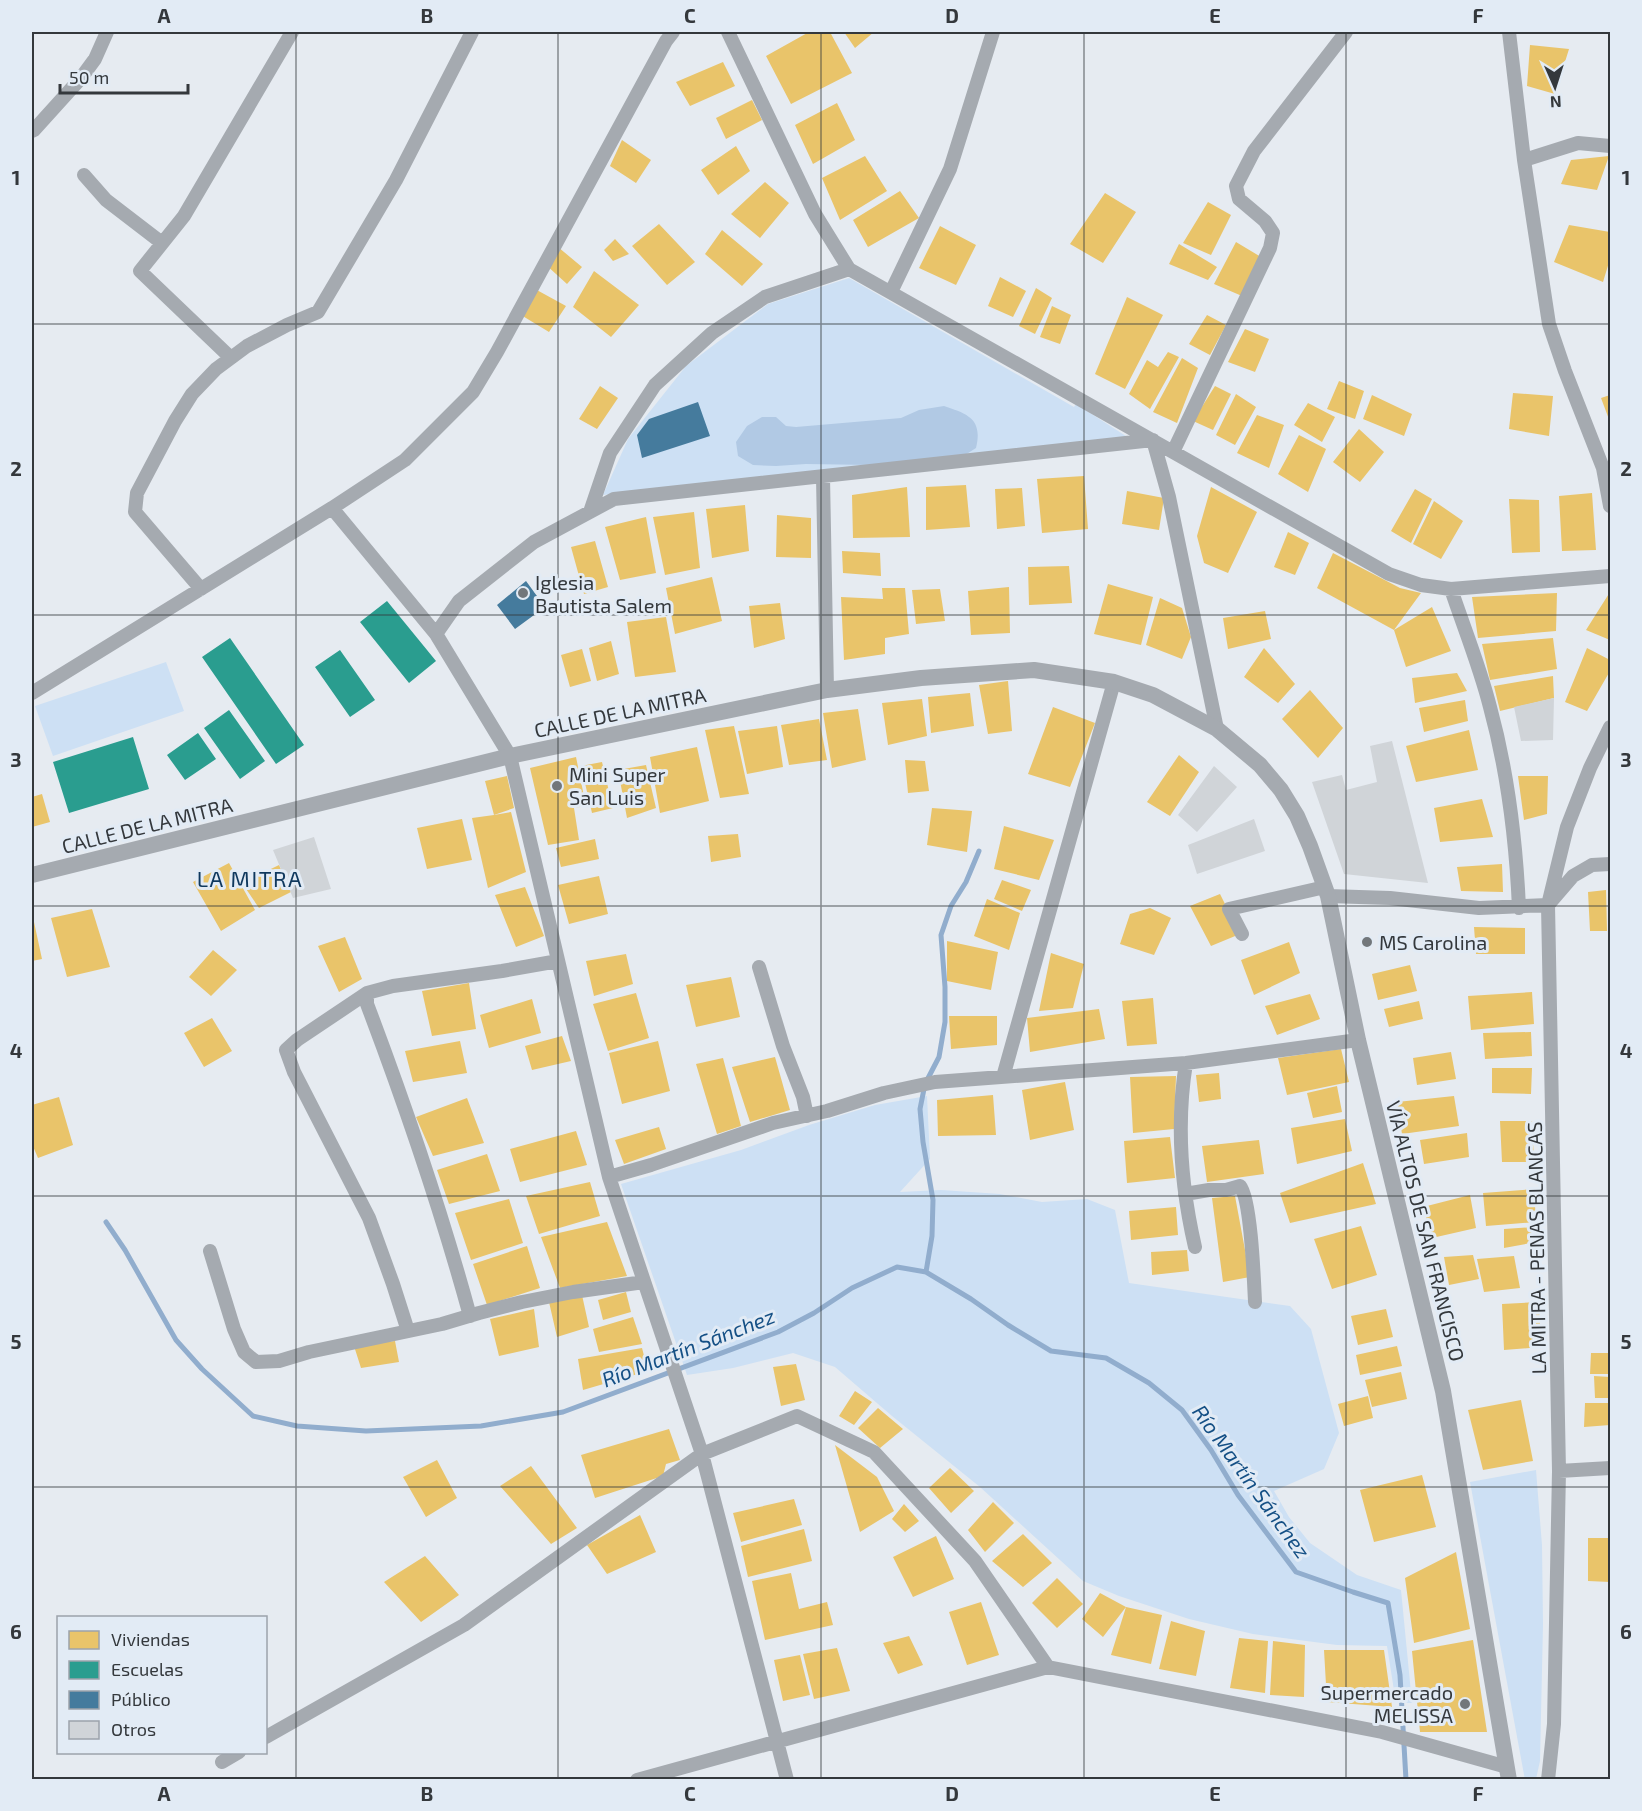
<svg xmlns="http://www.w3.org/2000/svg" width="1642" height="1811" viewBox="0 0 1642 1811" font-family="'Exo 2',sans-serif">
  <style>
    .green { fill: #cde0f4 }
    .forest { fill: #b1c9e4 }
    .homes { fill: #e9c46a }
    .schools { fill: #2a9d8f }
    .public { fill: #457b9d }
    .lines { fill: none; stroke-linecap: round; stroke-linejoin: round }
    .stream { stroke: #91adcd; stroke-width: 5 }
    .building { fill: #d0d4d8 }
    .minor { stroke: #a5aab0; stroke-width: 14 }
    .tertiary { stroke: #a5aab0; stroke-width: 16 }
    .grid { fill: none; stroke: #34383c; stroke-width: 1.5; stroke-opacity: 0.55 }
    .poi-dot { fill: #72777b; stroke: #e2ebf5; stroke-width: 2 }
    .labels { text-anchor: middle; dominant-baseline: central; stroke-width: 6; stroke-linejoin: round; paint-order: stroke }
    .poi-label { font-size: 20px; fill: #34383c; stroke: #e2ebf5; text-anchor: start }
    .street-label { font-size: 20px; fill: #34383c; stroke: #e2ebf5 }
    .water-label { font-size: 21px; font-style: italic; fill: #155085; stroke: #e2ebf5 }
    .quarter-label { font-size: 22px; letter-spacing: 1.5px; fill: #0f385d; stroke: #e2ebf5 }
    .neatline { fill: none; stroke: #34383c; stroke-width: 2 }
    .grid-label { font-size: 20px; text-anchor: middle; font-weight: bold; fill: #34383c }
  </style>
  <rect width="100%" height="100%" fill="#e6ebf1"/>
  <path class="green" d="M849,278L1074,407L1076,404L1129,438L603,495L628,439L686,366L768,304Z
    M166,662L184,711L53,756L35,706Z
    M927,1096L930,1159L900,1192L941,1190L1000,1194L1042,1202L1087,1199L1115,1210L1129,1283L1290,1306L1311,1329L1339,1433L1324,1469L1274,1491L1289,1517L1310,1543L1357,1575L1401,1590L1412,1703H1396L1387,1646L1337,1645L1253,1634L1189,1619L1119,1596L1083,1581L980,1487L892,1416L835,1367L793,1353L733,1368L687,1375L621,1184L741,1150L809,1125L875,1105Z
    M1536,1470L1542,1545L1543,1624L1540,1761L1536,1779L1525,1780L1470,1482Z"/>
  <path class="forest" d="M944,406C968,414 983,419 976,448L965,455L871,465L806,464L776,466L753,465L738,456L736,442L747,426L762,417H776L786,426L796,427L901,418L919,410Z"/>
  <path class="homes" d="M809,32H830L852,73L791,104L766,56Z
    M844,32H874L855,48Z
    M1530,45L1569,49L1555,94L1527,86Z
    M723,62L735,86L690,106L676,82Z
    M752,100L762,120L726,139L716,118Z
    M837,103L855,140L813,164L795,125Z
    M622,140L651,160L636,183L610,166Z
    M736,146L750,171L718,195L701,170Z
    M865,156L887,191L840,220L822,178Z
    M1609,156L1597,190L1561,184L1571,160Z
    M765,182L789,203L760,238L731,214Z
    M900,191L919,218L868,247L853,220Z
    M1105,193L1136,212L1103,263L1070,244Z
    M1208,202L1231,215L1211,255L1183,243Z
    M659,224L695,262L667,285L632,246Z
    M1569,225L1610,232V259L1603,282L1554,262Z
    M940,226L976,245L956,285L919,268Z
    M722,230L763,264L742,286L705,254Z
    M615,239L629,254L613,261L604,250Z
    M1236,242L1261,257L1242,296L1214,284Z
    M1179,244L1217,267L1208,280L1169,264Z
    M558,247L582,267L567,284L545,264Z
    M594,271L639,305L611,337L573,307Z
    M1000,277L1026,291L1013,317L988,306Z
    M1036,288L1052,298L1035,334L1019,326Z
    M535,289L566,306L549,332L521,315Z
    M1127,297L1163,315L1125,389L1095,374Z
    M1052,306L1071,315L1060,344L1040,337Z
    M1207,315L1226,325L1210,355L1189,344Z
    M1245,329L1269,339L1255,372L1228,362Z
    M1168,352L1179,357L1150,409L1129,394L1147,360L1158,367Z
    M1182,358L1198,368L1177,423L1153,412Z
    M1339,381L1364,391L1355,419L1327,409Z
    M600,386L618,398L597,429L579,419Z
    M1215,386L1231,394L1213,430L1193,421Z
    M1513,393L1553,396L1549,436L1509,429Z
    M1236,394L1256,407L1235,445L1216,435Z
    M1372,395L1412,414L1404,436L1363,419Z
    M1610,395V422L1601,398Z
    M1308,403L1335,417L1322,442L1294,425Z
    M1257,415L1284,425L1269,468L1237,453Z
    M1359,429L1384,452L1360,482L1333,462Z
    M1299,435L1326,449L1308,492L1278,474Z
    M1084,476L1088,529L1042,533L1037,479Z
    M966,485L970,527L926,530V487Z
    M907,487L910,537L853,538L852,495Z
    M1211,487L1257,512L1228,573L1204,563L1197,536Z
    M1022,488L1025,526L997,529L995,489Z
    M1415,489L1432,499L1411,543L1391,531Z
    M1127,491L1164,498L1159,530L1122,524Z
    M1592,493L1596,550L1562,551L1559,496Z
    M1509,499L1539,500L1540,552L1512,553Z
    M1434,501L1463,521L1441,559L1413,544Z
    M745,505L749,551L712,558L706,509Z
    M694,512L700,568L665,575L653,517Z
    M777,515L811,518V558L776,557Z
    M646,517L656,573L620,580L605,527Z
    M1288,532L1309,543L1295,575L1274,567Z
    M595,541L608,587L584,594L571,547Z
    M842,551L880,553L881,576L843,573Z
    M1333,553L1400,588L1421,593L1394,630L1432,607L1451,651L1406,667L1394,630L1317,588Z
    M1069,566L1072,603L1029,605L1028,567Z
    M712,577L722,621L675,634L666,588Z
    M1108,584L1153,597L1141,645L1094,634Z
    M1009,587L1010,633L971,635L968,591Z
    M882,588H905L909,634L885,638V654L844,660L841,597L883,599Z
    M940,589L945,621L916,624L912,590Z
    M1610,592V640L1586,630Z
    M1557,593L1556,631L1478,638L1472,597Z
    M1160,598L1182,608L1191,637L1182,659L1146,645Z
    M780,603L785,639L754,648L749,606Z
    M1265,611L1271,639L1228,649L1223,618Z
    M666,617L676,672L635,677L627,622Z
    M1553,638L1557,669L1490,680L1482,644Z
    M611,641L619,674L597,681L589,648Z
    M1264,648L1295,684L1278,703L1244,677Z
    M1587,648L1610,660V671L1587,711L1565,702Z
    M582,649L591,681L570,687L561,655Z
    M1457,673L1467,691L1415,703L1412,678Z
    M1553,676L1554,698L1500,711L1494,686Z
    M1008,681L1012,731L988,734L979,685Z
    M1310,690L1343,728L1318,758L1282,719Z
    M970,693L974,726L931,733L928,697Z
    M922,699L927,736L888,745L882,703Z
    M1465,700L1468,721L1424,732L1419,708Z
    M1053,707L1095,723L1070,787L1028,774Z
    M858,709L866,760L832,768L823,713Z
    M819,719L827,760L789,765L781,725Z
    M734,726L749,794L720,798L705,730Z
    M777,726L783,767L747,774L738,731Z
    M1469,730L1478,770L1416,782L1406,746Z
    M697,747L709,801L660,813L650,757Z
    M1179,755L1199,772L1170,816L1147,802Z
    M576,757L586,806L574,808L579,840L548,845L530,768Z
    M905,760L925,761L929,791L908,793Z
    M602,762L613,808L592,813L581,766Z
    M646,765L656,808L627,818L618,770Z
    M507,776L514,808L494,815L511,812L526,872L488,888L472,818L494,815L485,781Z
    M1518,776H1548L1547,814L1524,820Z
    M42,794L50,822L32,827V797Z
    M1482,799L1493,837L1440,842L1434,808Z
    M932,808L972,811L967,852L927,845Z
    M462,819L472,860L427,869L417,828Z
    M1004,826L1054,840L1039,880L994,869Z
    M738,834L741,857L711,862L708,836Z
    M595,839L599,859L561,867L556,848Z
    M229,863L255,910L221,931L193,882Z
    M1502,864L1503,892L1461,891L1457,867Z
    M279,865L291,892L259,908L242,883Z
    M599,876L608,914L569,924L558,885Z
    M1002,880L1031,890L1022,911L994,899Z
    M525,887L544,936L516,947L495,895Z
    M1606,890L1607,931H1590L1588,892Z
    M1220,894L1240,934L1211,946L1190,906Z
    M987,899L1020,913L1009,950L974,936Z
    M1150,908L1171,918L1154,955L1120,944L1130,914Z
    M92,909L110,967L67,977L51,918Z
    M34,922L42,959L32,961V923Z
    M1474,927L1525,928V954H1476Z
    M345,937L362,979L339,992L318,946Z
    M947,941L998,952L991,990L947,981Z
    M1289,942L1300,973L1254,995L1241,960Z
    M213,950L237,970L211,996L189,977Z
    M1051,953L1084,964L1073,1008L1039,1011Z
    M626,954L633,984L594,996L586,961Z
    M1410,965L1417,991L1378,1000L1372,974Z
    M731,977L740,1017L696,1027L686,985Z
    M469,983L476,1029L432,1036L422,991Z
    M1532,992L1534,1024L1471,1030L1468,996Z
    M636,993L649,1038L608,1051L593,1004Z
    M1310,994L1320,1019L1277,1035L1265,1006Z
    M1153,998L1157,1044L1127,1046L1122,1001Z
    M532,999L541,1033L489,1048L480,1015Z
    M1419,1001L1423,1019L1389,1027L1384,1009Z
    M1099,1009L1105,1039L1030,1052L1027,1018Z
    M949,1016H997V1045L951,1049Z
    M212,1018L232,1051L204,1067L184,1033Z
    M1531,1032L1532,1056L1485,1059L1483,1033Z
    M562,1036L571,1061L532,1070L525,1046Z
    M460,1041L467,1073L413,1082L405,1051Z
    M658,1041L670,1091L622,1104L609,1053Z
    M1341,1049L1349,1082L1287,1095L1278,1058Z
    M1451,1052L1456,1079L1417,1085L1413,1058Z
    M775,1057L790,1110L750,1122L732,1067Z
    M723,1058L741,1126L717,1134L696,1064Z
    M1492,1068H1532L1531,1094L1492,1093Z
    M1219,1073L1221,1099L1199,1102L1196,1075Z
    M1176,1076L1174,1129L1133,1133L1130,1077Z
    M1065,1082L1074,1130L1030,1140L1022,1090Z
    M1337,1086L1342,1112L1313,1118L1307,1093Z
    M993,1095L996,1135L938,1136L937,1100Z
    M1454,1096L1459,1126L1402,1134L1397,1102Z
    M59,1097L73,1145L38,1158L32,1144V1105Z
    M467,1098L484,1143L433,1156L416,1117Z
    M1345,1119L1352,1151L1297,1164L1291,1128Z
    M1500,1121H1532L1534,1162H1502Z
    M659,1127L666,1149L624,1164L615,1140Z
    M576,1131L587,1165L520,1182L510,1149Z
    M1467,1133L1469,1157L1424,1164L1420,1140Z
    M1170,1137L1175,1178L1127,1183L1124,1141Z
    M1259,1140L1264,1174L1207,1182L1202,1146Z
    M487,1154L500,1191L449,1204L437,1170Z
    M1363,1163L1376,1204L1290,1223L1280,1193Z
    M590,1182L600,1216L539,1234L526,1196Z
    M1534,1189L1536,1222L1486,1226L1483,1193Z
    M1470,1195L1476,1228L1432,1238L1423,1207Z
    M1235,1196L1250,1277L1223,1282L1212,1198Z
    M509,1199L523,1243L471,1260L455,1213Z
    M1176,1207L1178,1235L1131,1240L1129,1211Z
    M607,1222L627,1276L560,1288L541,1237Z
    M1361,1226L1377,1275L1332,1289L1314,1239Z
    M1534,1227L1536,1242L1504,1248V1229Z
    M527,1246L540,1288L487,1305L473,1264Z
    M1187,1250L1189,1271L1152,1275L1151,1252Z
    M1473,1255L1479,1279L1449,1285L1444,1257Z
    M1514,1256L1520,1288L1484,1292L1477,1259Z
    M626,1292L631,1312L603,1320L598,1300Z
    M582,1295L589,1327L557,1337L549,1302Z
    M1539,1302L1541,1347L1504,1350L1502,1304Z
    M534,1309L539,1347L499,1356L490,1319Z
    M1386,1309L1393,1337L1358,1345L1351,1316Z
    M633,1317L642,1344L599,1352L593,1329Z
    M395,1341L399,1362L361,1368L354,1346Z
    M1397,1346L1402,1366L1360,1375L1356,1355Z
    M642,1348L648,1371L583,1390L578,1359Z
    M1591,1353H1610V1374H1590Z
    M796,1364L805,1400L781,1406L773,1367Z
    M1401,1372L1407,1399L1372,1407L1365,1380Z
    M1594,1376L1610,1377V1398H1595Z
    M855,1391L872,1402L854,1425L839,1416Z
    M1368,1396L1373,1418L1344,1426L1338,1404Z
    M1521,1400L1533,1461L1483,1470L1468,1410Z
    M1585,1403H1610V1425L1584,1427Z
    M878,1408L903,1429L880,1448L858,1428Z
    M669,1429L680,1460L666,1464L663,1476L595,1498L581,1455Z
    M835,1445L877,1477L894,1511L860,1532Z
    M437,1460L457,1498L426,1517L403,1477Z
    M531,1466L577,1528L551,1544L500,1486Z
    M950,1468L974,1491L951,1513L929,1488Z
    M1422,1475L1436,1527L1374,1542L1360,1490Z
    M794,1499L802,1525L741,1542L733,1513Z
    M993,1502L1014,1523L985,1552L968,1530Z
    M904,1504L919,1521L905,1532L892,1519Z
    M640,1515L656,1552L607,1574L587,1545Z
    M804,1529L812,1561L748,1577L741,1546Z
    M1023,1534L1052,1563L1023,1587L992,1561Z
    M936,1536L954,1579L913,1597L893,1557Z
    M1588,1538H1610V1582L1588,1581Z
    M1456,1552L1470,1629L1414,1643L1405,1578Z
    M425,1556L459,1595L421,1622L384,1582Z
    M791,1573L799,1609L827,1602L833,1625L765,1640L752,1581Z
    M1057,1578L1083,1604L1057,1628L1032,1603Z
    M1100,1593L1126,1607L1162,1615L1151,1664L1111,1655L1126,1607L1103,1637L1082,1619Z
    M981,1602L999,1655L967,1665L949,1612Z
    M1171,1621L1205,1631L1196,1676L1159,1669Z
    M909,1636L923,1665L898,1674L883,1643Z
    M1239,1638L1268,1641L1265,1693L1230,1688Z
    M1473,1640L1487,1732H1420L1412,1651Z
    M1273,1641L1305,1645L1304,1697L1270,1695Z
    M837,1648L850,1691L814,1699L803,1654Z
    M1324,1650H1384L1392,1707L1327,1702Z
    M800,1655L810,1695L783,1701L774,1660Z"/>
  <path class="schools" d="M387,601L436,661L409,683L360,622Z
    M230,638L304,745L276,764L202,657Z
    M340,650L375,700L350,717L315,667Z
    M229,710L265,761L240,779L204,728Z
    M198,733L216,759L185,780L167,755Z
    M133,737L149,789L69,813L53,762Z"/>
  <path class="public" d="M698,402L710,436L642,458L637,435L649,419Z
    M526,581L545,607L515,629L497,605Z"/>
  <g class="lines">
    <path class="stream" d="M106,1222L125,1250L176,1340L202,1369L253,1416L297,1426L366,1431L481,1426L563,1412L778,1332L814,1313L852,1288L897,1267L926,1272L971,1299L1008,1325L1051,1351L1106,1358L1149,1383L1182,1410L1211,1450L1238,1495L1296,1572L1353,1592L1388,1603L1400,1675L1406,1780
      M926,1272L932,1236L933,1200L923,1142L920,1109L925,1084L939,1057L945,1022V987L941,935L951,906L966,882L979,851"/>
  </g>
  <path class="building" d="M1554,698L1553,740L1521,741L1514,707Z
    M1392,741L1428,883L1344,874L1312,782L1342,775L1346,790L1377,782L1370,746Z
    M1214,766L1237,787L1197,832L1178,815Z
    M1254,819L1265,851L1197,874L1188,845Z
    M314,837L331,889L293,898L273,850Z"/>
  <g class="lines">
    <path class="minor" d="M728,32L815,214L849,269L1389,574L1421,585L1451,589L1610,576
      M1509,32L1524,160L1549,324L1565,371L1603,468L1610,506
      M32,131L34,130L81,78L95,59L107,32
      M1524,160L1578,143L1610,146
      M84,175L106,200L162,243
      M891,292L950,169L993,32
      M231,358L140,271L184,216L292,32
      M1153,440L1169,497L1217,729
      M1173,452L1270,248L1273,233L1265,221L1239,199L1236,186L1254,151L1346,32
      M823,477L827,690
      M332,508L405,460L473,392L497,352L666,41L673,32
      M590,512L610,453L655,385L712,333L765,297L849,269
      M201,589L135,512L137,493L175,421L192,394L216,369L247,346L287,325L318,312L396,180L472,32
      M1451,589C1464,628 1480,667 1490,707C1508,773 1516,840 1519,908
      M436,634L459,601L534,542L614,499L1153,440
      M32,693L332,508L436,634L510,756L609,1177L702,1454L787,1780
      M1328,896L1390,898L1479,908L1548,905L1573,876L1592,865L1610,864
      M1242,934L1229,909L1325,887
      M759,967L783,1046L803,1097L807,1116
      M367,993L297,1040L286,1050L294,1072L369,1218L393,1284L408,1331
      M1186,1063C1176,1124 1181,1186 1195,1247
      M1003,1077L1114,682
      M609,1177L651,1165L773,1123L827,1111L884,1093L935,1082L1186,1063L1358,1040
      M1185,1194L1209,1190H1226L1240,1186C1251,1199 1254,1281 1255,1302
      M210,1251L234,1329L244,1352L256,1362L279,1361L309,1352L442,1324L479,1313L522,1302L573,1292L644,1282
      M470,1316C441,1210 406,1107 367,1004V993L393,986L502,971L558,961
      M1559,1471L1610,1468
      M266,1737L464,1625L702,1454L797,1416L874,1452L975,1561L1048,1667
      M222,1762L239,1752
      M637,1780L1048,1667L1382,1732L1507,1767
      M1548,1780L1554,1724L1559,1471L1548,905L1567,827L1590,768L1610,727"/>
    <path class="tertiary" d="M32,875L510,756L827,690L921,678L1034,670L1114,682L1153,695L1217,729L1260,765L1281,790L1297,816L1310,846L1328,896L1358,1040L1443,1391L1509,1780"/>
  </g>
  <path class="grid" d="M296,32V1780M558,32V1780M821,32V1780M1084,32V1780M1346,32V1780M32,324H1610M32,615H1610M32,906H1610M32,1196H1610M32,1487H1610"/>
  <g class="poi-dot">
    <circle cx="523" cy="593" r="6"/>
    <circle cx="557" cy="786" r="6"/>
    <circle cx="1367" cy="942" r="6"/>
    <circle cx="1465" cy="1704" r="6"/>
  </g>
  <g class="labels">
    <g class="poi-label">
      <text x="535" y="582">Iglesia<tspan x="535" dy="23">Bautista Salem</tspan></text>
      <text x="569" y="774">Mini Super<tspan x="569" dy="23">San Luis</tspan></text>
      <text x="1379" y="942">MS Carolina</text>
      <text x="1453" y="1692" text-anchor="end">Supermercado<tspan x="1453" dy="23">MELISSA</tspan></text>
    </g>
    <g class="street-label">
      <text transform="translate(620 712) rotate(-12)">CALLE DE LA MITRA</text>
      <text transform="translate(147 825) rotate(-14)">CALLE DE LA MITRA</text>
      <text transform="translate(1426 1231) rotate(76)">VÍA ALTOS DE SAN FRANCISCO</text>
      <text transform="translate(1536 1248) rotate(-91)">LA MITRA - PENAS BLANCAS</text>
    </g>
    <g class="water-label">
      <text transform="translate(688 1347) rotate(-21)">Río Martín Sánchez</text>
      <text transform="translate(1252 1481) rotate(54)">Río Martín Sánchez</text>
    </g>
    <g class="quarter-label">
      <text x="250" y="878">LA MITRA</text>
    </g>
  </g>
  <rect width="1642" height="1811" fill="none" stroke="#e2ebf5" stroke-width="66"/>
  <rect x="57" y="1616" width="210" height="138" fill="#e2ebf5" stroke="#9ca3ab" stroke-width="1.5"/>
  <rect x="69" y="1631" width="30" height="18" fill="#e9c46a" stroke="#9ca3ab" stroke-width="1.5"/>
  <text x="111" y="1646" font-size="18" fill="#34383c">Viviendas</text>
  <rect x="69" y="1661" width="30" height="18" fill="#2a9d8f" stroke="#9ca3ab" stroke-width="1.5"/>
  <text x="111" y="1676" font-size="18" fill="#34383c">Escuelas</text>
  <rect x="69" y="1691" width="30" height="18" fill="#457b9d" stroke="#9ca3ab" stroke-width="1.5"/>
  <text x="111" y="1706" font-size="18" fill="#34383c">Público</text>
  <rect x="69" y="1721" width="30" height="18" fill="#d0d4d8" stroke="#9ca3ab" stroke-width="1.5"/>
  <text x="111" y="1736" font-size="18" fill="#34383c">Otros</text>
  <g transform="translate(1555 87) rotate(177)" stroke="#e2ebf5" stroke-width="4.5" paint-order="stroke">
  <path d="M0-4.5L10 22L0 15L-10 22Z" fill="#34383c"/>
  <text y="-9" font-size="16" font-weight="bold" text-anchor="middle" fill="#34383c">N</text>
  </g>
  <path d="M60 84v9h128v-9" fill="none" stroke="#34383c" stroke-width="3"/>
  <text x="69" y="84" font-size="18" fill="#34383c" stroke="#e2ebf5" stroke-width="4.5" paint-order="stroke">50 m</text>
  <rect x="33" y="33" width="1576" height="1745" class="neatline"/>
  <g class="grid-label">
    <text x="164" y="23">A</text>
    <text x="427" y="23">B</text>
    <text x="690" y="23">C</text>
    <text x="952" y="23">D</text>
    <text x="1215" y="23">E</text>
    <text x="1478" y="23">F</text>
    <text x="16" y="185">1</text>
    <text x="1626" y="185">1</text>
    <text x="16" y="476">2</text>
    <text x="1626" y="476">2</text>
    <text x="16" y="767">3</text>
    <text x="1626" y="767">3</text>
    <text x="16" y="1058">4</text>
    <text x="1626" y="1058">4</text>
    <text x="16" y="1349">5</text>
    <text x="1626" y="1349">5</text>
    <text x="16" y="1639">6</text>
    <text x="1626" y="1639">6</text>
    <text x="164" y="1801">A</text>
    <text x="427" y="1801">B</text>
    <text x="690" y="1801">C</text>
    <text x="952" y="1801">D</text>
    <text x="1215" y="1801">E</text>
    <text x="1478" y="1801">F</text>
  </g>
</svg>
